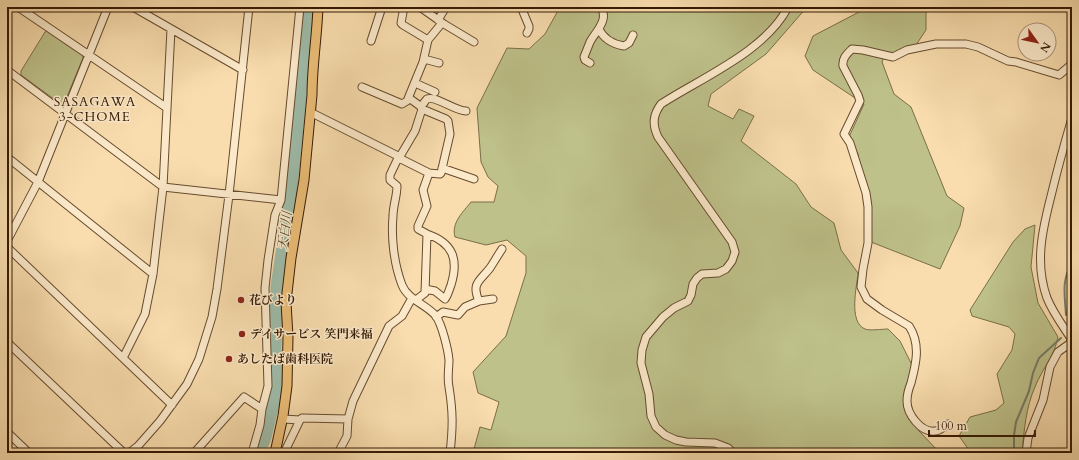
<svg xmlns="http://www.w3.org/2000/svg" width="1079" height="460" viewBox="0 0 1079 460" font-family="Cardo,'Noto Serif JP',serif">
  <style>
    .green { fill: #bec18a; stroke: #7a6e47 }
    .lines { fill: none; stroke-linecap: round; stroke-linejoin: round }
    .stream { stroke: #747b68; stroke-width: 2 }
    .river { stroke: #9ebcaa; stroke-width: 13 }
    .minor-casing { stroke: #664b2e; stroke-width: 9 }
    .major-casing { stroke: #351a04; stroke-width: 11 }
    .minor { stroke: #fbe9ca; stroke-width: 7 }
    .major { stroke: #ecbe77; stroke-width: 9 }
    .poi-dot { fill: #8f2418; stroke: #fbe9ca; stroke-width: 1.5 }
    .labels { text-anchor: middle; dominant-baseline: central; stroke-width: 3; stroke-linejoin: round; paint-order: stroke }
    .poi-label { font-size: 12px; font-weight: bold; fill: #351a04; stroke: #fbe9ca; text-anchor: start }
    .neighbourhood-label { font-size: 13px; letter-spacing: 1px; fill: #351a04; stroke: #fbe9ca }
    .water-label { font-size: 13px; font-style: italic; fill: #544b36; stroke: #fbe9ca }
  </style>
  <rect width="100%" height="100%" fill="#f9ddae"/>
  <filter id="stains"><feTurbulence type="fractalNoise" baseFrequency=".005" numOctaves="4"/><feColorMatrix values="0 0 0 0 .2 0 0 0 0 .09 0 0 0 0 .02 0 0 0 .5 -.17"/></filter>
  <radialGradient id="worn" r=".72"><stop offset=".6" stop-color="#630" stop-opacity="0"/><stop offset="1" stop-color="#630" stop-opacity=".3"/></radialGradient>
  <path class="green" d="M560,7H807L766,54L711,94L708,106L733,119L739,109L754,116L741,141L796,184L811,207L834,223L841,250L858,273C857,286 848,322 865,329C870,331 882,329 888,329L900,341L916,373L907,409L919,431L940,453H479L474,449L480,427L491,430L499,402L478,393L473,372L506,336L526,273V256L507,240L486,245L455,237C451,223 463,212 471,202H494L498,186L488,177L481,162L477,108L507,48L529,49L545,34Z
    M862,7H926V30L916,45L884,57L882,62L894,94L911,107L947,196L964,208L960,226L940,269L871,242L858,154L849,137L864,104L813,70L805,56L813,36L859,12Z
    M47,31L83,55V58L64,104L62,105L21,75V71L45,32Z
    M1035,225L1031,267L1038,303L1058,337C1055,355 1042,369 1035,387C1026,407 1024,431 1022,453H971L959,436L970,417L996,410L1004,403L997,374L1012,350L1015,334L1009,327L972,316L970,310L1013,242L1025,229Z"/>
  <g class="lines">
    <path class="stream" d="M1066,315C1065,297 1061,279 1072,264
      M1014,453V435L1016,422L1029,391L1033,373L1039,358L1061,338"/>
    <path class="river" d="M259,453L265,437L278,384L275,348L277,287L290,199L309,7"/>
    <defs>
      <path id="minor" d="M18,7L167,108
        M133,7L243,70
        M404,7L401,23L403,25L428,40
        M420,7L444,24L474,42
        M521,7L529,26V29L527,33
        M438,20L446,7
        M599,29C604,40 613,44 624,46L629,43L633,35
        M371,41L382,7
        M424,59L439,63
        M590,63L585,60L584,57C586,52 588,47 590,42C596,31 609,20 601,7
        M7,70L163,187L281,200
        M415,83L435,92
        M362,87L402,104L407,101L423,62L428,40L442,23
        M409,98L420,106L422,109L415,131L399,158L429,173L423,190L427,206L418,226V229L427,234L425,293L416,300
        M421,107C423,104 425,101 427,99C435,95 455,111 466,111
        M422,109L446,119L448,121L450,134L441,173L440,174L429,173
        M310,112L400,157
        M1072,118C1065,142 1058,167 1052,192C1043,227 1034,262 1047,298C1053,313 1063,326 1072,340
        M399,156L390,175V180L397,186C397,196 393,206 393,216C391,238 394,264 402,285C408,300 426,304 436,316C442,325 448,349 449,360C449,369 447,378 449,387C453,412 453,427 450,453
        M7,157L153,274
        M442,168L474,179
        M7,241L38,182L108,7
        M7,247L172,405
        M425,289L435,291L445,299C448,295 449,290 451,285C459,259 453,243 427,234
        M479,301C471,283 480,281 490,268C494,262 498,255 502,249
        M436,317L443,312L458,315L465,307L479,301L493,299
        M7,342L124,453
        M123,358L145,314L153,274L163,187L171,29
        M262,409L268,386L265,288L268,260L275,215L281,200L300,7
        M283,419L300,420L302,418L348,419
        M948,424C945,426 940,431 935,431C921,433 907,414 907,401C907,395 909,388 911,383C916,364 921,344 909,326L882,310L867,299L861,287L863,269L868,243V207L866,193L850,143L844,134L860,101L858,95L843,66C842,58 847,54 852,49L863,50L893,57L907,50L936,44H966L978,47L1008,61L1016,62L1059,75L1072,64
        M7,432L29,453
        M129,453L138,446L160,421L187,384L199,359L212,317L217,289L229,195L249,7
        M194,453L244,397L262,409L260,425L252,453
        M284,453L300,420
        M338,453L347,436L348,419L353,401L389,326L402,316L412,298
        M733,453L728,448L715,443L686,442L676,440L665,435L656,427L651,416L649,394L641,363L642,350L646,337L663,317L674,308L688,301L691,295L693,284L697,278L702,274L718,273L726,269L732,261L735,252L732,242L658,137C652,124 653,115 661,104C701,78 766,51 788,7
        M1026,453L1028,438L1043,400L1050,367L1058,352L1072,342"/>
      <path id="major" d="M275,453L283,416L287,386L288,337L286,302L291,258L304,180L312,95C312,66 317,36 318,7"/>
    </defs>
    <use href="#minor" class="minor-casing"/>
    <use href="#major" class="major-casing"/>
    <use href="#minor" class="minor"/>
    <use href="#major" class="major"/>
  </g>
  <g class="poi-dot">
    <circle cx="241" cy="300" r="4"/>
    <circle cx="242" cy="334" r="4"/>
    <circle cx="229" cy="359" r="4"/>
  </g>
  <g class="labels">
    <g class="poi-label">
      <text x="249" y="300">花びより</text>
      <text x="250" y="334">デイサービス 笑門来福</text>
      <text x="237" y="359">あしたば歯科医院</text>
    </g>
    <g class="neighbourhood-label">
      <text x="95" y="102">SASAGAWA<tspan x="95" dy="15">3-CHOME</tspan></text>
    </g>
    <g class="water-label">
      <text transform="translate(285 231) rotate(-82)">天白川</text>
    </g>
  </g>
  <rect width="1079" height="460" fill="none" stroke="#f9ddae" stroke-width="24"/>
  <rect x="8" y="8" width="1063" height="444" fill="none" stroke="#351a04" stroke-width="2"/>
  <rect x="12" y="12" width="1055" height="436" fill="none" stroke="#351a04"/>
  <g transform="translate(1037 42) rotate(123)"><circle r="19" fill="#fbe9ca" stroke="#ac967b"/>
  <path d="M0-3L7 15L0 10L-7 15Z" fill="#8f2418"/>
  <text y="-6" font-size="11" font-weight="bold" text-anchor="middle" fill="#351a04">N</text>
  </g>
  <path d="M929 430v6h106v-6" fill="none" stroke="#351a04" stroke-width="2"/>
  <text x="935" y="430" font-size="12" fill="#351a04" stroke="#fbe9ca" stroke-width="3" paint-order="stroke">100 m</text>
  <rect width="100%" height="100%" filter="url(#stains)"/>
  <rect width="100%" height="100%" fill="url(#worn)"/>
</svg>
